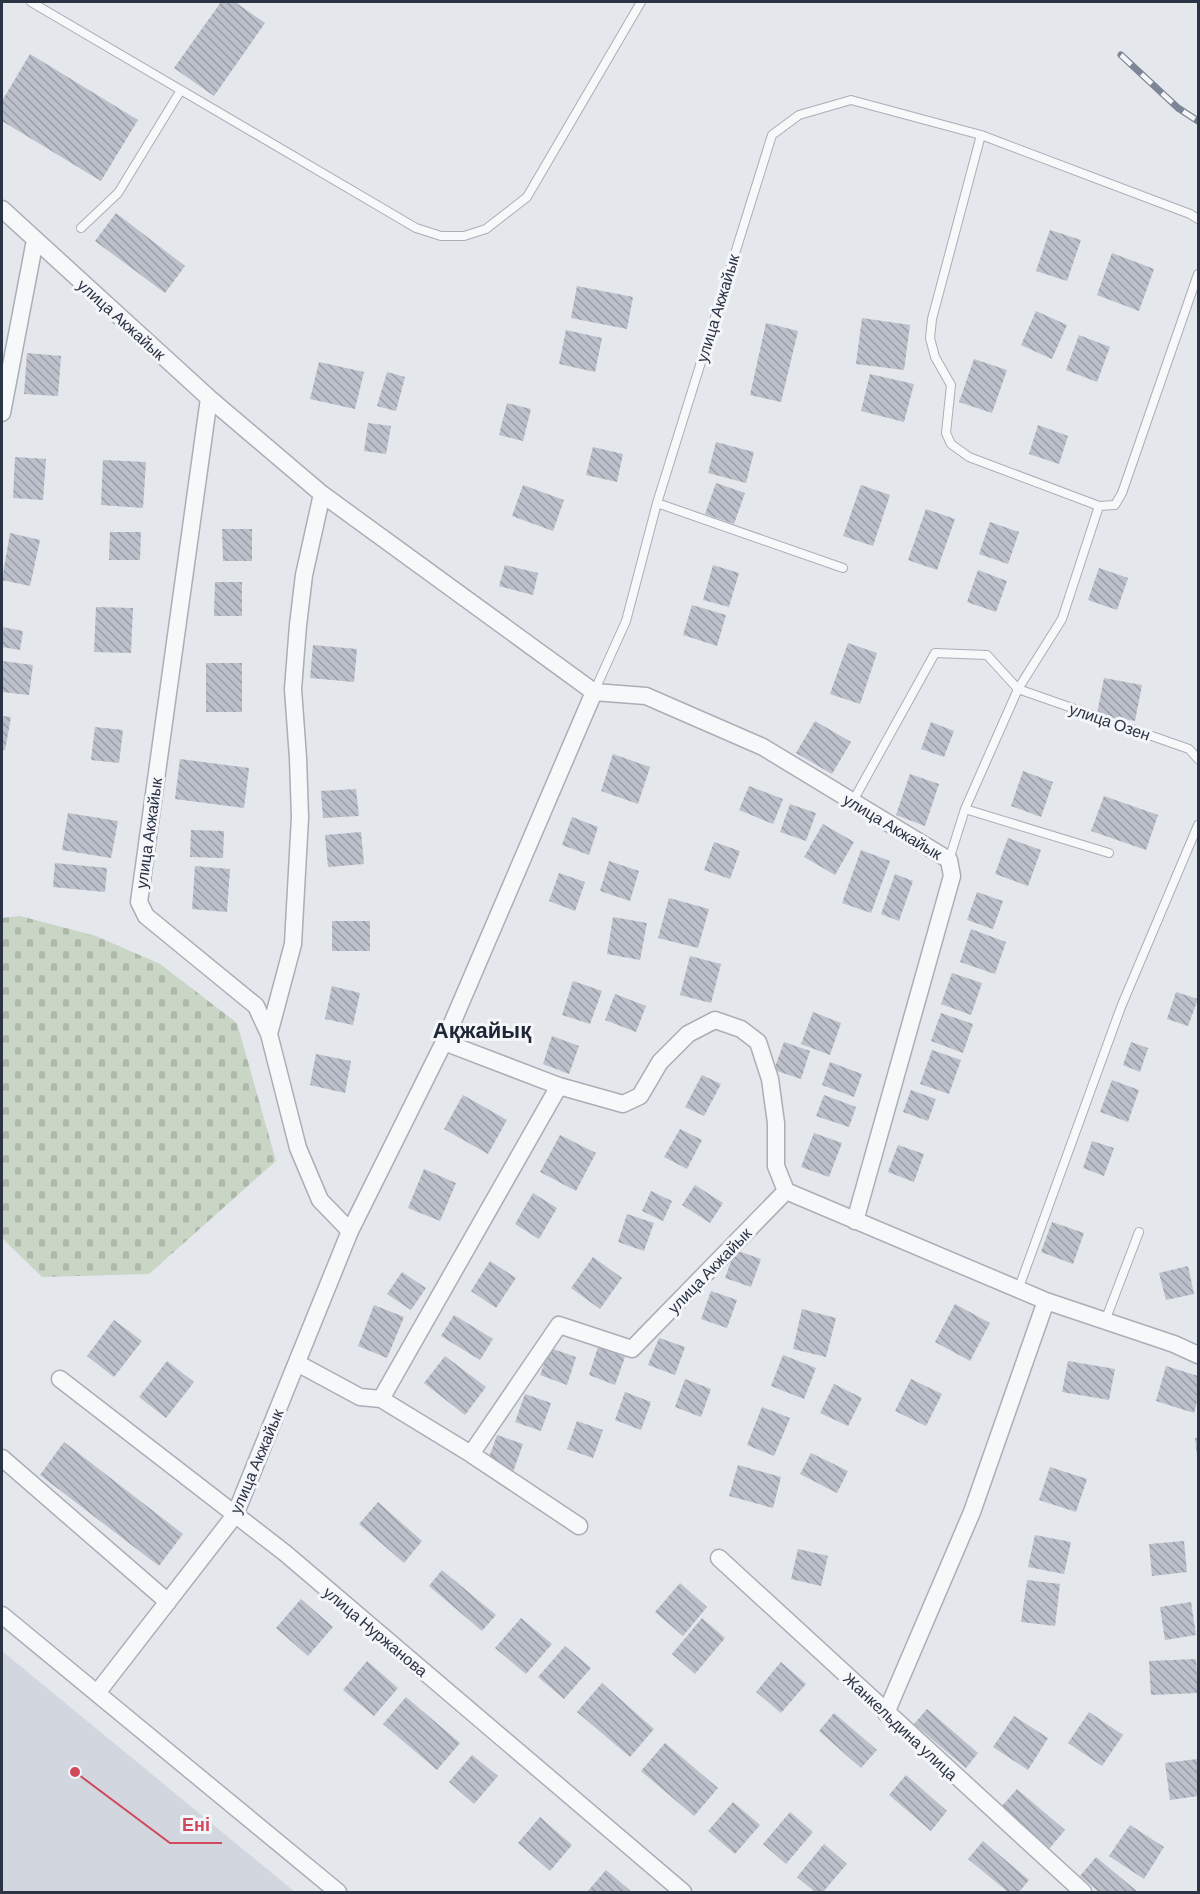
<svg xmlns="http://www.w3.org/2000/svg" width="1200" height="1894" viewBox="0 0 1200 1894" font-family="Barlow,sans-serif">
  <style>
    .built { fill: #d2d6de }
    .cemetery { fill: url(#cemetery-stones) }
    .building { fill: url(#building-back-hatch) }
    .lines { fill: none; stroke-linecap: round; stroke-linejoin: round }
    .lane-casing { stroke: #a9aeb7; stroke-width: 10 }
    .street-casing { stroke: #a9aeb7; stroke-width: 19 }
    .lane { stroke: #f7f8fa; stroke-width: 8 }
    .street { stroke: #f7f8fa; stroke-width: 16 }
    .rail-casing { stroke: #7d8696; stroke-width: 7 }
    .rail { stroke: #f4f6f9; stroke-width: 4.5; stroke-dasharray: 14; stroke-linecap: butt }
    .labels { text-anchor: middle; dominant-baseline: central; stroke-width: 6; stroke-linejoin: round; paint-order: stroke }
    .street-label { font-size: 16px; fill: #2b3445; stroke: #f4f6f9 }
    .district-label { font-size: 22px; font-weight: bold; fill: #1d2536; stroke: #f4f6f9 }
    .leader { fill: none; stroke: #d1495b; stroke-width: 2 }
    .callout-dot { fill: #d1495b; stroke: #f4f6f9; stroke-width: 2 }
    .callout-label { font-size: 18px; text-anchor: middle; font-weight: bold; fill: #d1495b; stroke: #f4f6f9; stroke-width: 6; stroke-linejoin: round; paint-order: stroke }
  </style>
  <defs>
    <pattern id="cemetery-stones" width="16" height="16" patternUnits="userSpaceOnUse" patternTransform="scale(1.5)"><rect width="16" height="16" fill="#c9d6c5"/><path d="M2 7V4a2 2 0 0 1 4 0v3zM10 15v-3a2 2 0 0 1 4 0v3z" fill="#adb8ab"/></pattern>
    <pattern id="building-back-hatch" width="6" height="6" patternUnits="userSpaceOnUse" patternTransform="scale(1.5)"><rect width="6" height="6" fill="#bbc0ca"/><path d="M-1 5l2 2M0 0l6 6M5-1l2 2" fill="none" stroke="#989da6"/></pattern>
  </defs>
  <rect width="100%" height="100%" fill="#e4e7ec"/>
  <path class="built" d="M2,1651L295,1892H2Z"/>
  <path class="cemetery" d="M20,916L96,936L160,964L237,1023L276,1161L149,1274L42,1277L2,1238V918Z"/>
  <path class="building" d="M221,2H235L265,23L214,96L174,68Z
    M30,54L138,120L101,181L2,121V101Z
    M116,213L185,266L165,293L95,241Z
    M1050,230L1081,240L1067,281L1036,271Z
    M1112,253L1154,269L1139,311L1097,295Z
    M577,286L633,297L627,329L571,318Z
    M1036,311L1067,325L1052,359L1021,345Z
    M862,318L910,325L904,370L856,364Z
    M766,323L798,331L781,402L750,395Z
    M566,330L602,338L595,372L559,364Z
    M1079,335L1110,347L1097,382L1066,370Z
    M27,353L61,356L58,396L24,394Z
    M974,359L1007,370L992,413L959,402Z
    M319,362L364,372L355,409L310,399Z
    M387,372L405,377L396,411L377,406Z
    M870,374L914,384L904,422L861,411Z
    M507,403L531,409L523,441L499,435Z
    M368,423L391,426L386,454L364,451Z
    M1038,425L1068,436L1059,464L1029,454Z
    M716,442L754,452L746,483L708,473Z
    M593,447L623,454L617,482L586,475Z
    M15,457L46,459L43,500L13,498Z
    M103,460L146,462L143,508L101,505Z
    M716,483L745,493L734,524L705,514Z
    M523,485L564,500L553,531L512,516Z
    M861,485L890,495L873,546L843,536Z
    M926,509L955,519L937,570L908,560Z
    M990,522L1019,532L1008,564L979,554Z
    M222,529H252V561H223Z
    M110,532H141L140,560H109Z
    M10,533L40,540L30,586L2,580Z
    M505,565L538,573L533,595L499,586Z
    M713,565L739,573L729,607L703,600Z
    M1099,568L1128,578L1117,610L1088,600Z
    M978,570L1007,581L996,612L967,602Z
    M215,582H242V616H214Z
    M692,605L726,615L717,646L683,635Z
    M96,607L133,608L131,653L94,652Z
    M2,627L23,631L20,650L2,647Z
    M848,643L877,653L860,704L830,694Z
    M313,645L357,649L354,682L310,678Z
    M2,661L33,665L29,695L2,692Z
    M206,663H242V712H206Z
    M1104,678L1142,685L1135,721L1097,714Z
    M2,716L11,717L5,750H2Z
    M815,721L851,742L832,774L796,753Z
    M931,722L954,731L944,757L921,749Z
    M95,727L123,730L119,763L91,760Z
    M613,754L650,767L638,804L601,791Z
    M180,759L249,768L244,808L175,799Z
    M1023,771L1053,782L1041,817L1011,806Z
    M910,774L939,784L925,826L896,815Z
    M749,786L783,799L773,824L739,810Z
    M356,789L359,816L323,818L321,791Z
    M1104,796L1158,815L1146,850L1091,831Z
    M790,804L816,813L806,841L780,832Z
    M68,813L118,821L111,858L62,850Z
    M572,817L598,827L589,855L562,845Z
    M823,824L854,842L835,875L804,857Z
    M191,830L224,831L223,858L190,857Z
    M361,832L364,864L328,867L325,835Z
    M1008,838L1041,850L1028,886L995,874Z
    M714,842L740,851L730,879L704,870Z
    M861,850L890,861L871,913L842,903Z
    M609,861L639,871L630,901L600,891Z
    M55,863L107,868L105,892L53,887Z
    M195,866L230,869L227,912L192,909Z
    M559,873L585,882L575,911L549,901Z
    M895,874L913,881L899,921L881,914Z
    M977,892L1003,901L993,929L967,920Z
    M669,898L709,909L698,948L658,938Z
    M613,917L647,923L640,960L607,954Z
    M332,921H370V951H332Z
    M971,929L1006,942L995,974L960,962Z
    M690,956L721,964L711,1003L680,995Z
    M952,973L982,983L971,1015L941,1004Z
    M573,981L602,991L590,1024L562,1015Z
    M332,986L360,993L353,1025L325,1019Z
    M1176,992L1198,999L1188,1026L1167,1019Z
    M615,994L646,1006L636,1032L605,1020Z
    M813,1012L841,1023L830,1055L801,1044Z
    M941,1013L973,1024L963,1053L931,1041Z
    M552,1036L579,1046L569,1074L543,1064Z
    M784,1042L810,1051L801,1079L774,1070Z
    M1131,1042L1148,1048L1140,1072L1123,1065Z
    M932,1050L961,1060L949,1094L920,1084Z
    M316,1054L351,1061L345,1093L310,1085Z
    M830,1062L862,1074L854,1097L822,1085Z
    M702,1075L721,1084L704,1116L685,1107Z
    M1112,1080L1139,1090L1128,1122L1100,1112Z
    M911,1090L936,1099L928,1121L903,1112Z
    M463,1095L507,1120L488,1154L444,1129Z
    M824,1095L856,1107L849,1127L816,1116Z
    M680,1129L702,1140L687,1169L664,1157Z
    M814,1133L842,1143L829,1177L801,1167Z
    M560,1135L596,1153L576,1191L540,1172Z
    M1092,1141L1114,1148L1104,1176L1083,1168Z
    M898,1145L924,1154L914,1182L888,1172Z
    M424,1169L456,1183L440,1221L408,1208Z
    M695,1185L723,1203L710,1223L682,1205Z
    M651,1191L672,1201L663,1221L642,1211Z
    M533,1193L557,1208L539,1239L515,1224Z
    M627,1214L654,1223L644,1251L618,1242Z
    M1052,1222L1084,1233L1073,1264L1041,1252Z
    M735,1250L761,1259L751,1287L725,1278Z
    M593,1257L622,1278L600,1309L571,1288Z
    M490,1261L516,1278L496,1308L471,1291Z
    M1188,1266L1194,1294L1166,1300L1159,1273Z
    M402,1272L426,1288L411,1310L387,1294Z
    M711,1291L737,1300L727,1328L701,1319Z
    M955,1304L990,1323L970,1361L935,1342Z
    M374,1305L404,1317L387,1358L358,1346Z
    M802,1309L836,1318L826,1357L793,1349Z
    M454,1315L493,1339L480,1360L441,1336Z
    M114,1320L142,1341L114,1377L87,1356Z
    M659,1338L685,1347L675,1375L648,1365Z
    M598,1347L625,1357L615,1385L589,1375Z
    M550,1348L576,1357L567,1385L540,1375Z
    M783,1355L816,1368L804,1399L771,1386Z
    M445,1356L486,1387L465,1415L424,1383Z
    M167,1361L194,1382L166,1418L139,1397Z
    M1068,1361L1115,1369L1109,1400L1062,1392Z
    M1166,1366L1198,1376V1398L1194,1413L1156,1401Z
    M685,1379L711,1389L701,1417L675,1407Z
    M911,1379L942,1394L926,1426L895,1411Z
    M834,1384L862,1398L848,1426L820,1413Z
    M625,1392L651,1402L641,1430L615,1420Z
    M525,1394L551,1403L541,1431L515,1422Z
    M762,1407L790,1418L774,1456L747,1445Z
    M577,1421L603,1430L593,1458L567,1449Z
    M497,1435L523,1444L513,1472L487,1463Z
    M1195,1438H1198V1456H1197Z
    M64,1442L183,1534L159,1566L40,1475Z
    M811,1453L848,1471L837,1493L800,1474Z
    M738,1465L781,1477L773,1508L729,1496Z
    M1050,1467L1087,1479L1076,1512L1039,1500Z
    M378,1502L422,1541L404,1563L359,1524Z
    M1035,1535L1071,1542L1064,1574L1028,1567Z
    M1184,1541L1187,1572L1152,1576L1149,1544Z
    M798,1549L828,1556L821,1586L791,1579Z
    M442,1570L496,1615L482,1631L429,1586Z
    M1027,1580L1060,1584L1055,1626L1021,1622Z
    M680,1583L707,1607L683,1636L655,1612Z
    M301,1599L333,1627L308,1656L276,1628Z
    M1191,1602L1196,1635L1165,1640L1160,1607Z
    M521,1618L552,1644L526,1674L495,1648Z
    M702,1618L725,1638L695,1674L672,1654Z
    M565,1646L591,1668L564,1699L538,1677Z
    M1196,1659L1198,1693L1151,1695L1149,1661Z
    M367,1661L398,1688L374,1716L343,1690Z
    M781,1662L806,1684L781,1713L756,1692Z
    M602,1683L654,1729L630,1757L577,1712Z
    M406,1697L460,1743L437,1770L383,1724Z
    M927,1709L978,1753L966,1768L914,1724Z
    M1089,1712L1123,1735L1102,1766L1068,1743Z
    M834,1713L877,1750L861,1768L819,1731Z
    M1014,1716L1048,1738L1028,1770L993,1747Z
    M665,1743L718,1788L694,1816L641,1771Z
    M472,1755L498,1776L474,1804L449,1782Z
    M1197,1759L1198,1796L1170,1800L1165,1763Z
    M906,1775L947,1811L931,1831L889,1795Z
    M1017,1789L1065,1830L1049,1849L1001,1807Z
    M733,1802L760,1825L735,1854L708,1831Z
    M790,1812L813,1832L786,1864L763,1844Z
    M540,1817L572,1845L550,1871L518,1843Z
    M1130,1825L1164,1847L1144,1879L1109,1856Z
    M983,1841L1029,1880L1019,1892H1008L968,1859Z
    M824,1844L847,1864L823,1892H815L797,1877Z
    M1096,1857L1138,1892H1099L1080,1876Z
    M606,1870L632,1892H587Z"/>
  <g class="lines">
    <defs>
      <path id="lane" d="M31,2L416,228L441,236H464L486,229L527,197L641,2
        M1198,219L1190,214L981,135L932,319L930,338L935,357L951,385L946,433L951,444L969,457L1099,506L1115,505L1122,493L1198,274
        M81,228L118,193L181,90
        M657,503L843,568
        M1099,506L1062,619L1018,689L1189,749L1198,759
        M594,692L626,621L657,503L772,135L799,115L851,100L981,135
        M853,801L935,653L987,655L1018,689L965,809L949,860
        M965,809L1109,853
        M1018,1290L1121,1007L1198,825
        M1105,1321L1139,1232"/>
      <path id="street" d="M2,209L209,398L322,494L594,692L444,1042L350,1231L235,1515L97,1693
        M209,398L139,902L146,916L256,1006L269,1034L298,1148L320,1200L350,1231
        M2,413L35,240
        M594,692L646,696L763,747L949,860L952,876L855,1221
        M269,1034L293,944L300,817L298,758L293,689L298,625L304,575L322,494
        M559,1086L623,1104L640,1096L660,1062L688,1034L715,1020L741,1029L758,1042L770,1079L776,1123V1166L786,1191L1046,1301L1174,1344L1198,1355
        M297,1363L360,1397L381,1399L471,1454L579,1526
        M60,1379L285,1553L683,1892
        M381,1399L559,1086L444,1042
        M471,1454L559,1325L632,1349L786,1191
        M2,1458L168,1602
        M719,1558L1083,1892
        M2,1615L338,1892
        M886,1713L972,1512L1046,1301"/>
    </defs>
    <use href="#lane" class="lane-casing"/>
    <use href="#street" class="street-casing"/>
    <use href="#lane" class="lane"/>
    <use href="#street" class="street"/>
    <defs>
      <path id="rail" d="M1121,55L1178,108L1198,121"/>
    </defs>
    <use href="#rail" class="rail-casing"/>
    <use href="#rail" class="rail"/>
  </g>
  <g class="labels">
    <g class="street-label">
      <text transform="translate(717 308) rotate(-73)">улица Акжайык</text>
      <text transform="translate(122 319) rotate(42)">улица Акжайык</text>
      <text transform="translate(1110 721) rotate(19)">улица Озен</text>
      <text transform="translate(893 826) rotate(31)">улица Акжайык</text>
      <text transform="translate(148 833) rotate(-82)">улица Акжайык</text>
      <text transform="translate(709 1270) rotate(-46)">улица Акжайык</text>
      <text transform="translate(256 1461) rotate(-67)">улица Акжайык</text>
      <text transform="translate(376 1631) rotate(40)">улица Нуржанова</text>
      <text transform="translate(901 1726) rotate(43)">Жанкельдина улица</text>
    </g>
    <g class="district-label">
      <text x="482" y="1029">Ақжайық</text>
    </g>
  </g>
  <path class="leader" d="M75 1772L170 1843H222"/>
  <circle class="callout-dot" cx="75" cy="1772" r="6"/>
  <g class="callout-label">
    <text x="196" y="1831">Ені</text>
  </g>
  <rect width="1200" height="1894" fill="none" stroke="#2b3445" stroke-width="6"/>
</svg>
